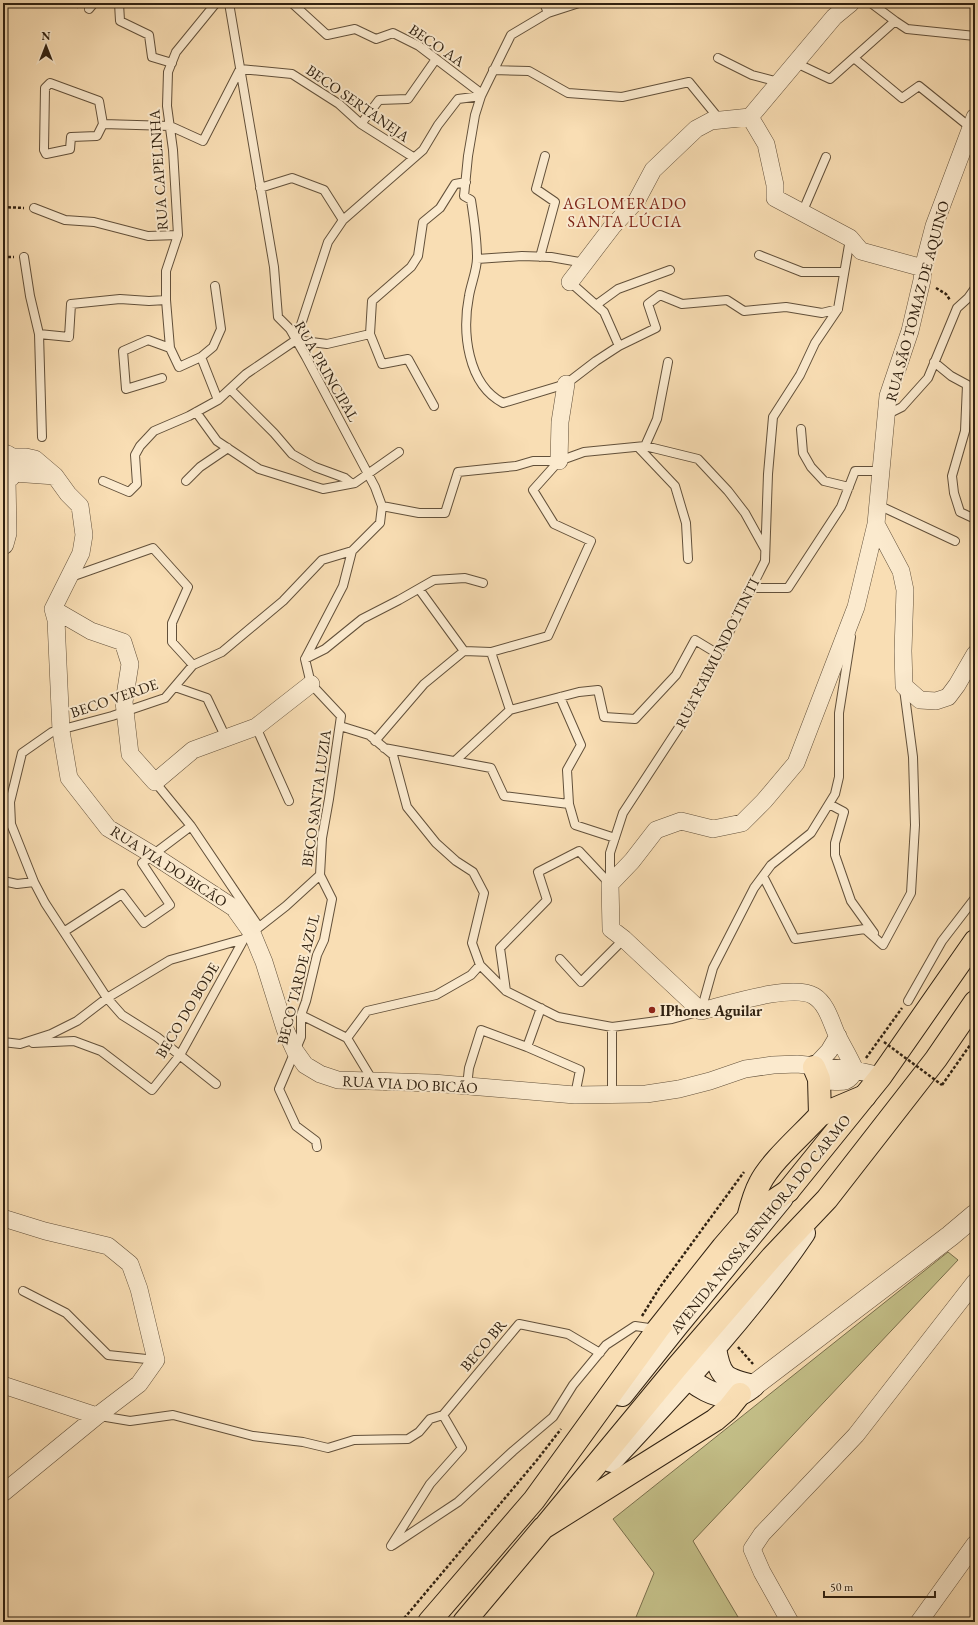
<svg xmlns="http://www.w3.org/2000/svg" width="978" height="1625" viewBox="0 0 978 1625" font-family="'EB Garamond',serif">
  <style>
    .green { fill: #c4c089; stroke: #7a704d }
    .lines { fill: none; stroke-linecap: round; stroke-linejoin: round }
    .service-casing { stroke: #62503a; stroke-width: 10 }
    .minor-casing { stroke: #62503a; stroke-width: 18 }
    .tertiary-casing { stroke: #62503a; stroke-width: 22 }
    .secondary-casing { stroke: #302111; stroke-width: 24 }
    .primary-casing { stroke: #302111; stroke-width: 24 }
    .motorway-casing { stroke: #302111; stroke-width: 24 }
    .path { stroke: #302111; stroke-width: 2.5; stroke-dasharray: 3 2; stroke-linecap: butt }
    .service { stroke: #fbeace; stroke-width: 8 }
    .minor { stroke: #fbeace; stroke-width: 17 }
    .tertiary { stroke: #fbeace; stroke-width: 21 }
    .secondary { stroke: #fbeace; stroke-width: 22 }
    .primary { stroke: #f9deb4; stroke-width: 22 }
    .motorway { stroke: #f9deb4; stroke-width: 22 }
    .path-bridge { stroke: #302111; stroke-width: 2.5; stroke-dasharray: 3 2; stroke-linecap: butt }
    .poi-dot { fill: #8f2418; stroke: #fbeace; stroke-width: 1.5 }
    .labels { text-anchor: middle; dominant-baseline: central; stroke-width: 4; stroke-linejoin: round; paint-order: stroke }
    .street-label { font-size: 15px; fill: #302111; stroke: #fbeace }
    .poi-label { font-size: 15px; font-weight: bold; fill: #302111; stroke: #fbeace; text-anchor: start }
    .neighbourhood-label { font-size: 16px; letter-spacing: 1px; fill: #7a1f14; stroke: #fbeace }
  </style>
  <rect width="100%" height="100%" fill="#f9deb4"/>
  <filter id="stains"><feTurbulence type="fractalNoise" baseFrequency=".005" numOctaves="4"/><feColorMatrix values="0 0 0 0 .2 0 0 0 0 .09 0 0 0 0 .02 0 0 0 .5 -.17"/></filter>
  <radialGradient id="worn" r=".72"><stop offset=".6" stop-color="#630" stop-opacity="0"/><stop offset="1" stop-color="#630" stop-opacity=".3"/></radialGradient>
  <path class="green" d="M948,1252L958,1260L693,1541L741,1622H634L654,1573L613,1519Z"/>
  <g class="lines">
    <defs>
      <path id="service" d="M119,3L120,21L149,35L152,57L172,63
        M292,3L327,35L355,29L376,39L393,33L419,46L482,94
        M544,3L548,13
        M89,9L94,3
        M895,21L907,29L975,36
        M718,58L752,75L779,82
        M854,58L902,98L919,86L971,128
        M796,63L830,79L895,21L871,3
        M493,70L529,71L568,93L622,97L689,82L720,120
        M103,124L97,136L71,137L70,149L46,154L44,150L45,88L50,83L99,101L103,124L170,126L203,141L240,69L292,74L339,104L361,124L413,157
        M361,124L379,100L408,99L436,59
        M260,188L292,178L324,190L343,220
        M34,208L65,220L94,222L148,236L178,235
        M802,213L826,157
        M759,255L802,272H844
        M24,257L30,296L39,334L69,337L71,304L120,299L149,301L166,300
        M540,257L555,202L536,189L545,156
        M477,259L522,256L551,257L585,263
        M570,282L604,312L619,346L596,361L566,384L503,403C467,384 462,332 469,296C471,284 477,270 477,258C477,239 474,219 471,200L464,196L468,156L475,115L481,96L511,35L548,13L579,3
        M596,305L618,289L670,270
        M39,334L42,437
        M370,334L382,364L408,359L434,406
        M296,340L328,242L343,220L423,150L438,125L458,99L481,96
        M296,340L327,344L370,334L372,301L411,267L418,256L423,222L440,208L455,184L466,182
        M619,346L656,328L648,304L660,295L682,304L727,300L744,311L786,307L822,313L838,309
        M170,348L166,300V271L178,235L173,150L167,106L168,72L176,52L216,3
        M201,357L213,347L221,329L215,286
        M934,362L951,376L975,389
        M162,378L126,389L123,351L148,340L170,348L179,367L201,357L218,400L246,374L296,340
        M967,385L965,431L952,476L954,493L960,512L975,519
        M230,389L274,433L292,454L315,467L345,478L351,483
        M196,412L217,441L259,469L323,489L355,483L399,452
        M886,415L902,407L928,378L957,308L968,298L975,288
        M801,429L803,453L811,467L824,481L849,487
        M645,446L657,419L668,362
        M638,447L675,486L686,523L688,559
        M103,481L129,492L137,484L135,455L140,446L154,431L189,416L218,400
        M186,481L200,467L228,448
        M878,505L955,541
        M382,506L419,513H445L458,472L516,466L533,461H559L584,452L645,446L698,459L728,491L745,513L765,549
        M71,577L153,548L188,587L172,623V642L193,665
        M751,588H788L841,507L855,471H881
        M419,589L464,651
        M491,652L510,710
        M305,659L325,649L362,619L399,600L434,580L465,578L483,583
        M175,687L207,698L226,738
        M560,697L581,745L567,770L569,804
        M340,726L369,735L393,755L407,807L436,843L456,861L473,872L484,893L472,943L480,965L506,991L558,1017L612,1027L672,1019L701,1011L713,968L754,888L771,865L811,833L835,794L839,777V713L851,637
        M256,727L289,801
        M375,741L424,684L464,651L491,652L548,636L591,541L554,524L533,490L559,461
        M384,748L491,768L504,796L569,804L575,825L615,838
        M455,761L510,710L579,692L598,690L604,717L635,719L676,675L695,640L718,654
        M155,782L191,826L259,927
        M829,804L844,812L835,843V855L851,901L874,933
        M763,876L795,939L865,929L883,945L911,893L915,825L913,757L904,689
        M3,881L17,884L34,882L45,903L107,998L122,1015L157,1037L216,1084
        M34,882L11,824L10,802L22,753L52,732L112,716L165,698L193,665L222,652L283,601L322,560L352,551
        M610,882V853L623,813L689,712L765,561L768,474L773,417L800,375L815,343L838,309L850,239
        M65,931L122,894L144,923L170,905L142,863L191,826
        M560,959L581,982L624,939
        M506,991L500,948L547,900L538,872L579,851L610,884
        M908,1001L942,941L975,898
        M541,1008L527,1047L580,1070L575,1095
        M301,1015L347,1038L373,1081
        M612,1027V1095
        M347,1038L367,1011L436,995L471,975L480,965
        M3,1042L20,1044L51,1034L77,1021L107,998L170,960L244,939L286,906L320,875L322,838L329,799L341,716L311,684L305,659L343,586L352,551L380,523L382,506L375,487L306,357L290,329L278,317L274,267L229,3
        M33,1043L74,1041L101,1051L152,1090L180,1055L244,939
        M467,1086L469,1068L481,1030L527,1047
        M317,1147L316,1141L296,1126L279,1089L301,1037V1015L306,1001L317,955L324,940L332,899L320,875
        M23,1291L66,1313L108,1355L156,1360
        M443,1415L519,1324L568,1334L600,1353
        M100,1416L130,1421L173,1415L253,1436L303,1442L328,1448L354,1440L408,1439L419,1432L430,1419L443,1415L462,1448L430,1484L391,1546
        M393,1545L458,1502L513,1451L553,1417L573,1385L606,1345L635,1326L656,1329"/>
      <path id="minor" d="M750,117L766,144L775,185V198L850,238L861,251L923,268
        M750,117L834,17L851,3
        M570,282L612,227L637,200L653,170L696,129L711,121L750,117
        M10,457H26L35,459L55,476L68,494L80,506L84,535L81,553L53,609L56,620L61,731L69,778L108,828L153,855L234,908L252,933L264,962L285,1029L295,1051L305,1065L320,1074L338,1080L433,1083L575,1095L646,1094L679,1089L710,1081L745,1069L773,1065L797,1064L855,1070L881,1076
        M559,461L560,422L566,384
        M13,473L55,476
        M876,524L901,571L905,590L903,651L904,686L920,700L936,701L948,697L957,685L975,654
        M53,609L91,631L123,642L130,664L124,702L130,754L155,782L193,750L256,727L311,684
        M814,1067L828,1081C842,1082 849,1084 855,1070C850,1058 843,1047 837,1035C831,1022 827,1004 814,996C792,983 726,1005 701,1011L624,939L611,929L610,884L632,861L656,830L681,821L713,829L742,823L764,801L796,763L856,607L876,524L888,396L910,331L922,280L923,268L934,226L975,117
        M814,1067L829,1051L838,1036
        M3,1218L45,1231L108,1246L130,1264L139,1289L156,1360L139,1384L97,1416L3,1493
        M3,1385L97,1416
        M790,1622L762,1572L752,1549L762,1534L856,1435L975,1282
        M919,1622L975,1544"/>
      <path id="tertiary" d="M3,455C10,456 13,461 15,468L10,476L3,479
        M3,544L6,533L5,479
        M753,1386L950,1236L975,1215"/>
      <path id="secondary" d="M715,1348C720,1378 725,1379 753,1386
        M679,1369C693,1384 717,1402 740,1394C744,1393 749,1389 753,1386
        M622,1395L677,1326L782,1198
        M611,1461C679,1388 748,1316 804,1233"/>
      <path id="primary" d="M788,1191L881,1076L975,941
        M547,1524L677,1367L772,1257L827,1199L936,1059L975,1002"/>
      <path id="motorway" d="M820,1115L865,1096
        M748,1218C751,1206 754,1194 760,1183C771,1161 803,1134 820,1115L819,1079L814,1067
        M429,1622L534,1500L658,1329L723,1247L748,1218L788,1191
        M464,1622L543,1528L715,1420L728,1409L740,1394"/>
    </defs>
    <use href="#service" class="service-casing"/>
    <use href="#minor" class="minor-casing"/>
    <use href="#tertiary" class="tertiary-casing"/>
    <use href="#secondary" class="secondary-casing"/>
    <use href="#primary" class="primary-casing"/>
    <use href="#motorway" class="motorway-casing"/>
    <path class="path" d="M62,3L78,7
      M3,207L24,208
      M3,257H14
      M936,288L946,294L950,300
      M866,1058L902,1008
      M942,1085L975,1038
      M642,1316L660,1287L744,1172
      M738,1347L753,1364
      M401,1622L537,1460L561,1429"/>
    <use href="#service" class="service"/>
    <use href="#minor" class="minor"/>
    <use href="#tertiary" class="tertiary"/>
    <use href="#secondary" class="secondary"/>
    <use href="#primary" class="primary"/>
    <use href="#motorway" class="motorway"/>
    <path class="path-bridge" d="M884,1042L942,1085"/>
  </g>
  <circle class="poi-dot" cx="652" cy="1010" r="4"/>
  <g class="labels">
    <g class="street-label">
      <text transform="translate(437 45) rotate(34)">BECO AA</text>
      <text transform="translate(358 103) rotate(35)">BECO SERTANEJA</text>
      <text transform="translate(158 170) rotate(-94)">RUA CAPELINHA</text>
      <text transform="translate(917 301) rotate(-75)">RUA SÃO TOMAZ DE AQUINO</text>
      <text transform="translate(327 371) rotate(60)">RUA PRINCIPAL</text>
      <text transform="translate(717 653) rotate(-63)">RUA RAIMUNDO TINTI</text>
      <text transform="translate(114 698) rotate(-19)">BECO VERDE</text>
      <text transform="translate(316 798) rotate(-82)">BECO SANTA LUZIA</text>
      <text transform="translate(169 866) rotate(33)">RUA VIA DO BICÃO</text>
      <text transform="translate(298 979) rotate(-76)">BECO TARDE AZUL</text>
      <text transform="translate(187 1010) rotate(-59)">BECO DO BODE</text>
      <text transform="translate(410 1084) rotate(3)">RUA VIA DO BICÃO</text>
      <text transform="translate(760 1224) rotate(-51)">AVENIDA NOSSA SENHORA DO CARMO</text>
      <text transform="translate(483 1345) rotate(-50)">BECO BR</text>
    </g>
    <g class="poi-label">
      <text x="660" y="1010">IPhones Aguilar</text>
    </g>
    <g class="neighbourhood-label">
      <text x="625" y="203">AGLOMERADO<tspan x="625" dy="18">SANTA LÚCIA</tspan></text>
    </g>
  </g>
  <rect width="978" height="1625" fill="none" stroke="#f9deb4" stroke-width="16"/>
  <rect x="4" y="4" width="970" height="1617" fill="none" stroke="#302111" stroke-width="2"/>
  <rect x="8" y="8" width="962" height="1609" fill="none" stroke="#302111"/>
  <g transform="translate(46 46)" stroke="#fbeace" stroke-width="3" paint-order="stroke">
  <path d="M0-3L7 15L0 10L-7 15Z" fill="#302111"/>
  <text y="-6" font-size="11" font-weight="bold" text-anchor="middle" fill="#302111">N</text>
  </g>
  <path d="M824 1591v6h111v-6" fill="none" stroke="#302111" stroke-width="2"/>
  <text x="830" y="1591" font-size="12" fill="#302111" stroke="#fbeace" stroke-width="3" paint-order="stroke">50 m</text>
  <rect width="100%" height="100%" filter="url(#stains)"/>
  <rect width="100%" height="100%" fill="url(#worn)"/>
</svg>
